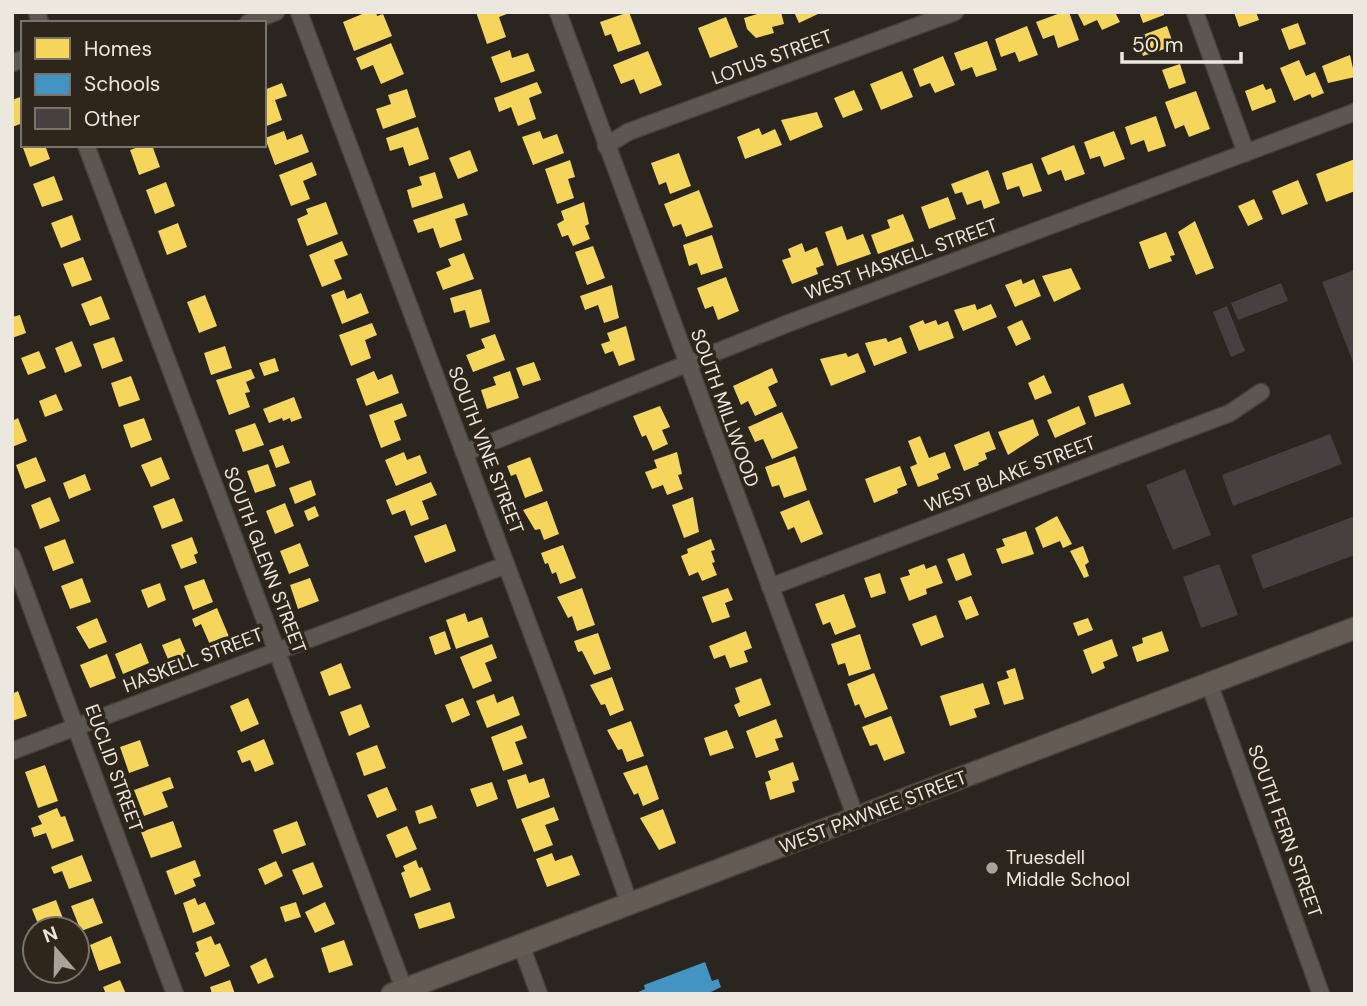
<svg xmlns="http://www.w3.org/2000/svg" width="1367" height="1006" viewBox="0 0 1367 1006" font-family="'DM Sans',sans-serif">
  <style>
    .homes { fill: #f6d55c }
    .schools { fill: #4393c3 }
    .building { fill: #464140 }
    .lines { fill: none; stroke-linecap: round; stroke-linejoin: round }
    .minor-casing { stroke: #46413d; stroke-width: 19 }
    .major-casing { stroke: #46413d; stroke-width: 24 }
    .minor { stroke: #5c5851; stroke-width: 16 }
    .major { stroke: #645b54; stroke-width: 21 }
    .poi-dot { fill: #a8a39b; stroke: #2e261a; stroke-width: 2.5 }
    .labels { text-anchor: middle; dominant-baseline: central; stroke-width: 7; stroke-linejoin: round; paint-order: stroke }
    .street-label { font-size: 19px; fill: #ece7df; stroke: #2e261a }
    .poi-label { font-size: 19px; fill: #ece7df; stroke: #2e261a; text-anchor: start }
  </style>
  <rect width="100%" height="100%" fill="#2a251e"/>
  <path class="homes" d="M367,12H376L377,16L383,14L392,36L354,51L343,22Z
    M476,12H512L499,17L506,37L487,44Z
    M629,12L641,44L618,52L611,34L605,36L600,22Z
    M764,12H781L784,24L772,27L774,33L756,38L747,29L744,18Z
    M794,12H818V14L799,23Z
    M1063,12H1069L1079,40L1058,48L1054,35L1043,39L1036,22Z
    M1077,12H1115L1120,22L1102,30L1097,20L1084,26Z
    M1139,12H1164V15L1143,23Z
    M1234,12H1256L1259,20L1239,27Z
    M726,17L738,47L710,58L698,28Z
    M1298,23L1306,44L1289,50L1281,29Z
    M1027,26L1038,55L1019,62L1015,52L1001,57L995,39Z
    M1167,26L1174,46L1143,56L1137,37Z
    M987,41L997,70L976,77L972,67L961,71L954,53Z
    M391,43L404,74L381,84L373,65L361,70L356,58Z
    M510,50L512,58L528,53L535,71L501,83L491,57Z
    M648,51L662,85L640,94L634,79L621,84L613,65Z
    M1350,55L1355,77L1328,83L1322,66Z
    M943,56L955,85L935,93L930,83L920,87L913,69Z
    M1299,60L1306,76L1315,72L1324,93L1312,98L1310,94L1294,101L1280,68Z
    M1180,64L1186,83L1169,89L1162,70Z
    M902,71L913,97L881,110L870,84Z
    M537,82L542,93L529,98L536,119L518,126L511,107L499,112L494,98Z
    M282,83L287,96L275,100L282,120L264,127V90Z
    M1263,84L1266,90L1271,88L1276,102L1252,111L1245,91Z
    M407,89L416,117L383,129L376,109L391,104L388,95Z
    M854,90L863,110L843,118L834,98Z
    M1196,91L1210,129L1189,137L1184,125L1175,129L1165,102Z
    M23,96V123L12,127V100Z
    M817,112L823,127L790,141L781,120Z
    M1156,116L1166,146L1148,152L1144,140L1131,145L1125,127Z
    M418,127L429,159L409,166L403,147L390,151L386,138Z
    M759,128L762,135L775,129L782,145L745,159L737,137Z
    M284,131L287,140L302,134L309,152L275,165L265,138Z
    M540,131L543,139L557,134L564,153L533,165L522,137Z
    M1114,131L1125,159L1104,167L1100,156L1090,159L1084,142Z
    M22,145H45L50,159L30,167Z
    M144,145H152L160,167L139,175L130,150Z
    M1074,145L1085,174L1065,181L1061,170L1048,175L1041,158Z
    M470,150L478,171L458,179L449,158Z
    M679,153L691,186L670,194L666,182L659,185L651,163Z
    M1355,159V191L1326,202L1316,174Z
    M570,160L575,177L568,179L574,198L557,204L545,169Z
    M312,162L317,175L303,181L310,199L291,206L279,175Z
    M1032,163L1042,191L1023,197L1019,186L1007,190L1002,173Z
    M988,170L1000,203L984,209L981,200L967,205L962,192L955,194L951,184Z
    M435,172L443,198L412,208L407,190L422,185L419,177Z
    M54,176L63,200L42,207L33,184Z
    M1298,180L1308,204L1282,215L1272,191Z
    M166,182L175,206L155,214L146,190Z
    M699,190L713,227L686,237L681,224L673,227L664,204Z
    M948,197L956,219L929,229L921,207Z
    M1254,199L1263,219L1248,226L1238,206Z
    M326,202L338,234L307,246L297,219L308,214L306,209Z
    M584,202L589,224L585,226L590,239L573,246L568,235L562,237L557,224L564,220L561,211Z
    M464,203L468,215L455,219L462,240L440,248L433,228L418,233L413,220Z
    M903,214L914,241L878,254L871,235L890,228L887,220Z
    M72,215L81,240L61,248L51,223Z
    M1195,221L1214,268L1196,275L1178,232Z
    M178,223L187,247L167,255L158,231Z
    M842,226L847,240L863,234L871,254L837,266L825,232Z
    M1166,232L1175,255L1170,256L1172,261L1149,269L1139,242Z
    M712,235L723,268L701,275L697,263L689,266L683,245Z
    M342,241L348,255L334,260L342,279L322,287L309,255Z
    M802,243L805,252L817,247L824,265L816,268L818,274L792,284L782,260L791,257L788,249Z
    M593,246L605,278L587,285L575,252Z
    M464,253L474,279L443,290L436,272L451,266L448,259Z
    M83,257L92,280L72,287L63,264Z
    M1071,268L1081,289L1054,302L1042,276Z
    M726,277L739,311L718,320L713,306L705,309L697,288Z
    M1021,279L1023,284L1034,279L1041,296L1015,307L1005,285Z
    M612,285L619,318L604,323L598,305L585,310L580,296Z
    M481,289L490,322L470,328L465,310L454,313L450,298Z
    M344,290L347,299L361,293L369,313L342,324L331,295Z
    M205,295L217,326L199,333L187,302Z
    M101,296L110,319L90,326L81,304Z
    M975,304L977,310L991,304L997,317L963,331L954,310Z
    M20,315L26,333L12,338V317Z
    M923,320L925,324L936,320L938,325L948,321L954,338L919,351L909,326Z
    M1022,320L1031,339L1016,346L1007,327Z
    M372,323L377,335L365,340L371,358L351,366L339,335Z
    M626,326L635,360L619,366L613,351L605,354L601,344L610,341L607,333Z
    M495,334L505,360L473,372L466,355L485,348L481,339Z
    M114,337L123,361L102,369L93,344Z
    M901,337L907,353L874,366L865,343L886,338L888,342Z
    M72,341L82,366L65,373L55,348Z
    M225,346L232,368L211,375L204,353Z
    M39,351L46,368L28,375L21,358Z
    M846,353L848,357L858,353L866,372L831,386L820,359Z
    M275,358L279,371L264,376L259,363Z
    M534,362L541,380L523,386L516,368Z
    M772,368L778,382L768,387L777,406L755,416L748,401L741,405L733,386Z
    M251,369L255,378L246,382L250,392L245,393L250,407L229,415L216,380Z
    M374,371L378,380L392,374L399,393L366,406L356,379Z
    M510,371L519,398L487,409L481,390L496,385L493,377Z
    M1044,375L1052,393L1035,400L1028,383Z
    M131,376L140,400L119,407L111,383Z
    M1123,383L1131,404L1095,417L1088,396Z
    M56,394L63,410L45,417L39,401Z
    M294,397L302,418L291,422L290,418L283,421L282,418L269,423L263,409Z
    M402,403L407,416L394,421L401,440L381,448L369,415Z
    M660,406L670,427L662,430L668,444L653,451L646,435L642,437L633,416Z
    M1079,406L1086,424L1055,438L1047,420Z
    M782,412L798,448L772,459L763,439L755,442L748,427Z
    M18,418L27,441L12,447V421Z
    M144,418L152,440L131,448L123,425Z
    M1033,419L1039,435L1008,455L998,432Z
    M255,423L264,445L243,452L235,430Z
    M989,431L996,449L985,453L987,459L978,463L979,465L964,471L954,445Z
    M920,436L929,458L945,452L951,468L937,474L939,479L918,487L910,467L917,464L908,441Z
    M283,445L290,463L276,468L269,450Z
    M404,452L407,460L420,455L427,473L396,486L385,460Z
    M677,452L682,474L678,475L683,489L667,495L663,485L652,489L645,472L657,468L654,460Z
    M795,456L807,490L784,498L779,485L772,487L765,467Z
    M36,457L46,481L25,489L16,465Z
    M161,457L170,479L151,487L141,465Z
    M530,457L543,491L525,498L516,474L511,476L507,466Z
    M268,464L276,486L255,493L247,471Z
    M900,466L907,485L897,489L898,493L874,503L865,479Z
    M85,474L91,490L69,499L63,483Z
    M311,480L316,495L295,504L289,488Z
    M431,482L437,495L422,501L429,519L411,526L405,510L392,515L386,500Z
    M50,497L60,521L40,529L31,505Z
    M693,497L699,532L684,538L672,505Z
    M174,498L183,521L162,529L153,506Z
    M809,500L823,534L801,543L794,527L788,530L780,512Z
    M547,501L559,534L544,540L540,529L535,530L523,510Z
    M285,503L294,526L275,534L266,511Z
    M315,506L319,516L308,521L304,511Z
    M1057,516L1072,544L1063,548L1060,541L1043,548L1035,528Z
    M446,524L456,551L425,563L414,536Z
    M1026,531L1034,554L1002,564L996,549L1005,546L1002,539Z
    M192,537L198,553L194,555L197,563L181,569L171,545Z
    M65,539L74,563L53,571L44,547Z
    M711,539L715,550L711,551L715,562L712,563L717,575L702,581L698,572L689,576L681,556L688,553L687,549Z
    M300,543L309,566L289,574L280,551Z
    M563,545L576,578L560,584L556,572L552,574L548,563L545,564L541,553Z
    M1083,546L1089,562L1085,565L1089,576L1084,578L1070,551Z
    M964,553L972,575L956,581L947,559Z
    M924,564L926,569L936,565L943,583L926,589L927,594L909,601L900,578L910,575L908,570Z
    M880,573L886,593L871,598L864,578Z
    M82,578L91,602L70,609L61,586Z
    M310,578L319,601L298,609L290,585Z
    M204,579L213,602L193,610L184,586Z
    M160,583L166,600L148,608L141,590Z
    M582,588L595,625L577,631L572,616L568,618L557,597Z
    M728,588L733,600L725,603L730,617L712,623L702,597Z
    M844,594L856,627L835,635L830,622L823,625L815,604Z
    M971,596L979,615L966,620L958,601Z
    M217,608L230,639L211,647L201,624L195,627L192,619Z
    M465,613L468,622L482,617L489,637L456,649L446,620Z
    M936,615L944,637L921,646L912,624Z
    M97,618L107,642L89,649L76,627Z
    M1088,618L1093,630L1078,636L1073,623Z
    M445,631L451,649L435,655L429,637Z
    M746,631L752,648L744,651L748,662L730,668L725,655L714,659L709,646Z
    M1162,631L1169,651L1137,662L1132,647L1143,643L1142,638Z
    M598,633L611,669L594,675L582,651L578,652L574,641Z
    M860,634L871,669L849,676L845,663L838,665L831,644Z
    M180,638L188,657L170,664L162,645Z
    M1112,639L1118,656L1103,662L1105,668L1092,674L1083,650Z
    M141,643L149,663L123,674L115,654Z
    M492,644L497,658L485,663L492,681L473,689L460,657Z
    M107,654L116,678L90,688L80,665Z
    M341,663L351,688L329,696L320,672Z
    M1015,668L1024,699L1004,705L997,682L1009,678L1006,671Z
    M874,673L888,709L865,718L859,704L855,706L847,684Z
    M612,677L624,710L610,716L605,704L601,705L590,685Z
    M761,678L771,705L739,717L734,705L740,702L735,688Z
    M983,683L990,704L974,709L977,717L950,726L940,696Z
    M18,691L27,716L12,721V694Z
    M494,694L497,703L513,696L520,715L487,728L476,701Z
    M248,698L259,724L241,732L230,706Z
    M463,698L470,715L452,723L445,705Z
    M361,704L370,727L349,736L340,712Z
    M891,716L905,753L884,761L877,744L870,746L862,727Z
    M776,719L783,737L775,739L779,750L756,758L746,731Z
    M631,721L644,756L627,762L622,749L618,750L607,730Z
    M522,725L527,738L515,742L523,764L503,771L491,737Z
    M727,730L734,748L710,756L704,738Z
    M264,739L274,764L255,772L250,760L242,763L237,751Z
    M140,740L149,766L129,773L120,747Z
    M377,745L386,768L364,776L356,753Z
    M793,762L799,780L792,782L795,792L770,800L765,782L771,780L768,771Z
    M45,765L58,801L38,808L25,772Z
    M647,765L659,799L643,806L638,793L634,795L623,773Z
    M526,774L529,783L544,778L550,797L517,809L507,780Z
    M170,777L174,788L162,792L168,807L144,816L134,790Z
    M492,782L498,799L477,807L470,789Z
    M387,787L397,810L377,818L367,795Z
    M432,805L437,818L419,824L415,811Z
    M554,807L559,820L545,825L553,845L534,852L521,819Z
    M57,808L61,817L65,816L74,841L52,849L46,833L34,837L31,828L42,824L38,816Z
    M663,809L676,843L659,850L640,818Z
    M173,821L182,847L151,858L141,832Z
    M297,821L306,845L282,854L273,830Z
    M407,826L417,849L396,858L386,835Z
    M552,853L555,861L572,855L580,875L547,887L536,859Z
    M82,855L92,881L69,889L62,871L54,874L51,867Z
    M195,860L201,876L193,879L196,886L175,895L166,871Z
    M416,860L419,868L422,867L431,890L410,898L401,873L405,871L403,866Z
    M276,861L283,876L265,885L258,869Z
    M313,862L323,887L303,895L292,870Z
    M93,898L103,923L81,931L71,906Z
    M195,898L198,905L205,902L215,924L193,933L183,903Z
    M56,900L67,929H40L32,909Z
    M296,902L301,917L285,922L280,907Z
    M325,902L335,924L315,933L305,912Z
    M450,902L455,918L419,929L414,914Z
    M111,936L121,963L99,971L90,945Z
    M211,936L215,945L220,943L230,966L205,977L195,953L199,951L196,942Z
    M344,940L353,965L329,973L321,948Z
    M266,958L274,977L258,984L250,966Z
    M120,980L126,994H106L103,987Z
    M230,980L235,994H212L210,987Z"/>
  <path class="schools" d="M705,962L712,981L718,979L721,987L707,994H634L645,989L644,985Z"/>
  <path class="building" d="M1355,270V367L1322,282Z
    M1281,283L1288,301L1238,320L1231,303Z
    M1227,306L1245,351L1231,357L1213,312Z
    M1330,434L1342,464L1233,506L1222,475Z
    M1185,469L1211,535L1173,550L1146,485Z
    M1355,516V555L1263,589L1251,555Z
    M1219,564L1238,615L1201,628L1183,577Z"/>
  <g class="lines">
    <defs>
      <path id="minor" d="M37,12L40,23
        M299,12L555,695L630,905
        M558,12L856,818
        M1195,12L1246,153
        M248,23L276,12
        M12,63L23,59
        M86,145L404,989
        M606,146L628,132L955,12
        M464,453L789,323L1355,112
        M12,556L175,994
        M770,587L1230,413L1261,392
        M1209,683L1321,994
        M12,751L506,565
        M521,945L539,994"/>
      <path id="major" d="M392,994L1355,628"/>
    </defs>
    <use href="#minor" class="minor-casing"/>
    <use href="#major" class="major-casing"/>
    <use href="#minor" class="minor"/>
    <use href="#major" class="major"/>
  </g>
  <circle class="poi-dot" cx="992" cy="868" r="7"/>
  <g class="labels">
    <g class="street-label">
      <text transform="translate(772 57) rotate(-20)">LOTUS STREET</text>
      <text transform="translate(901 259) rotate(-20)">WEST HASKELL STREET</text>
      <text transform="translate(725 408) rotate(70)">SOUTH MILLWOOD</text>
      <text transform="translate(486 450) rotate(69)">SOUTH VINE STREET</text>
      <text transform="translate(1010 474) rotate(-21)">WEST BLAKE STREET</text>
      <text transform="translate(265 560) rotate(69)">SOUTH GLENN STREET</text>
      <text transform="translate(193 660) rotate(-21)">HASKELL STREET</text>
      <text transform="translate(114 768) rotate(70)">EUCLID STREET</text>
      <text transform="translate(873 812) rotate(-21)">WEST PAWNEE STREET</text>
      <text transform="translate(1285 831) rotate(70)">SOUTH FERN STREET</text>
    </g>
    <g class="poi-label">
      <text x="1006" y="857">Truesdell<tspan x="1006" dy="22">Middle School</tspan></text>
    </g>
  </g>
  <rect width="1367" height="1006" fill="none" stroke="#ece7df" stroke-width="28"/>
  <rect x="21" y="21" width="245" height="126" fill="#2e261a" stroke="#7a7369" stroke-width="2"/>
  <rect x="35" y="38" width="35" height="21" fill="#f6d55c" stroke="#7a7369" stroke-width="2"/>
  <text x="84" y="56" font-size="21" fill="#ece7df">Homes</text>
  <rect x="35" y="74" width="35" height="21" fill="#4393c3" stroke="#7a7369" stroke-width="2"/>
  <text x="84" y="91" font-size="21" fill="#ece7df">Schools</text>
  <rect x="35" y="108" width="35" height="21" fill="#464140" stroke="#7a7369" stroke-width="2"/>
  <text x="84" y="126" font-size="21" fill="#ece7df">Other</text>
  <g transform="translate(56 950) rotate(340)"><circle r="33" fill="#2e261a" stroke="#7a7369" stroke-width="2"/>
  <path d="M0-5L12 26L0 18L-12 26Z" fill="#a8a39b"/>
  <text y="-10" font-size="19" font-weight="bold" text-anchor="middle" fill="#ece7df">N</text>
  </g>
  <path d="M1122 52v10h119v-10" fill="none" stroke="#ece7df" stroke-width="3.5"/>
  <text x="1132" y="52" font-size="21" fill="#ece7df" stroke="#2e261a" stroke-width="5" paint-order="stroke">50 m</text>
</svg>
